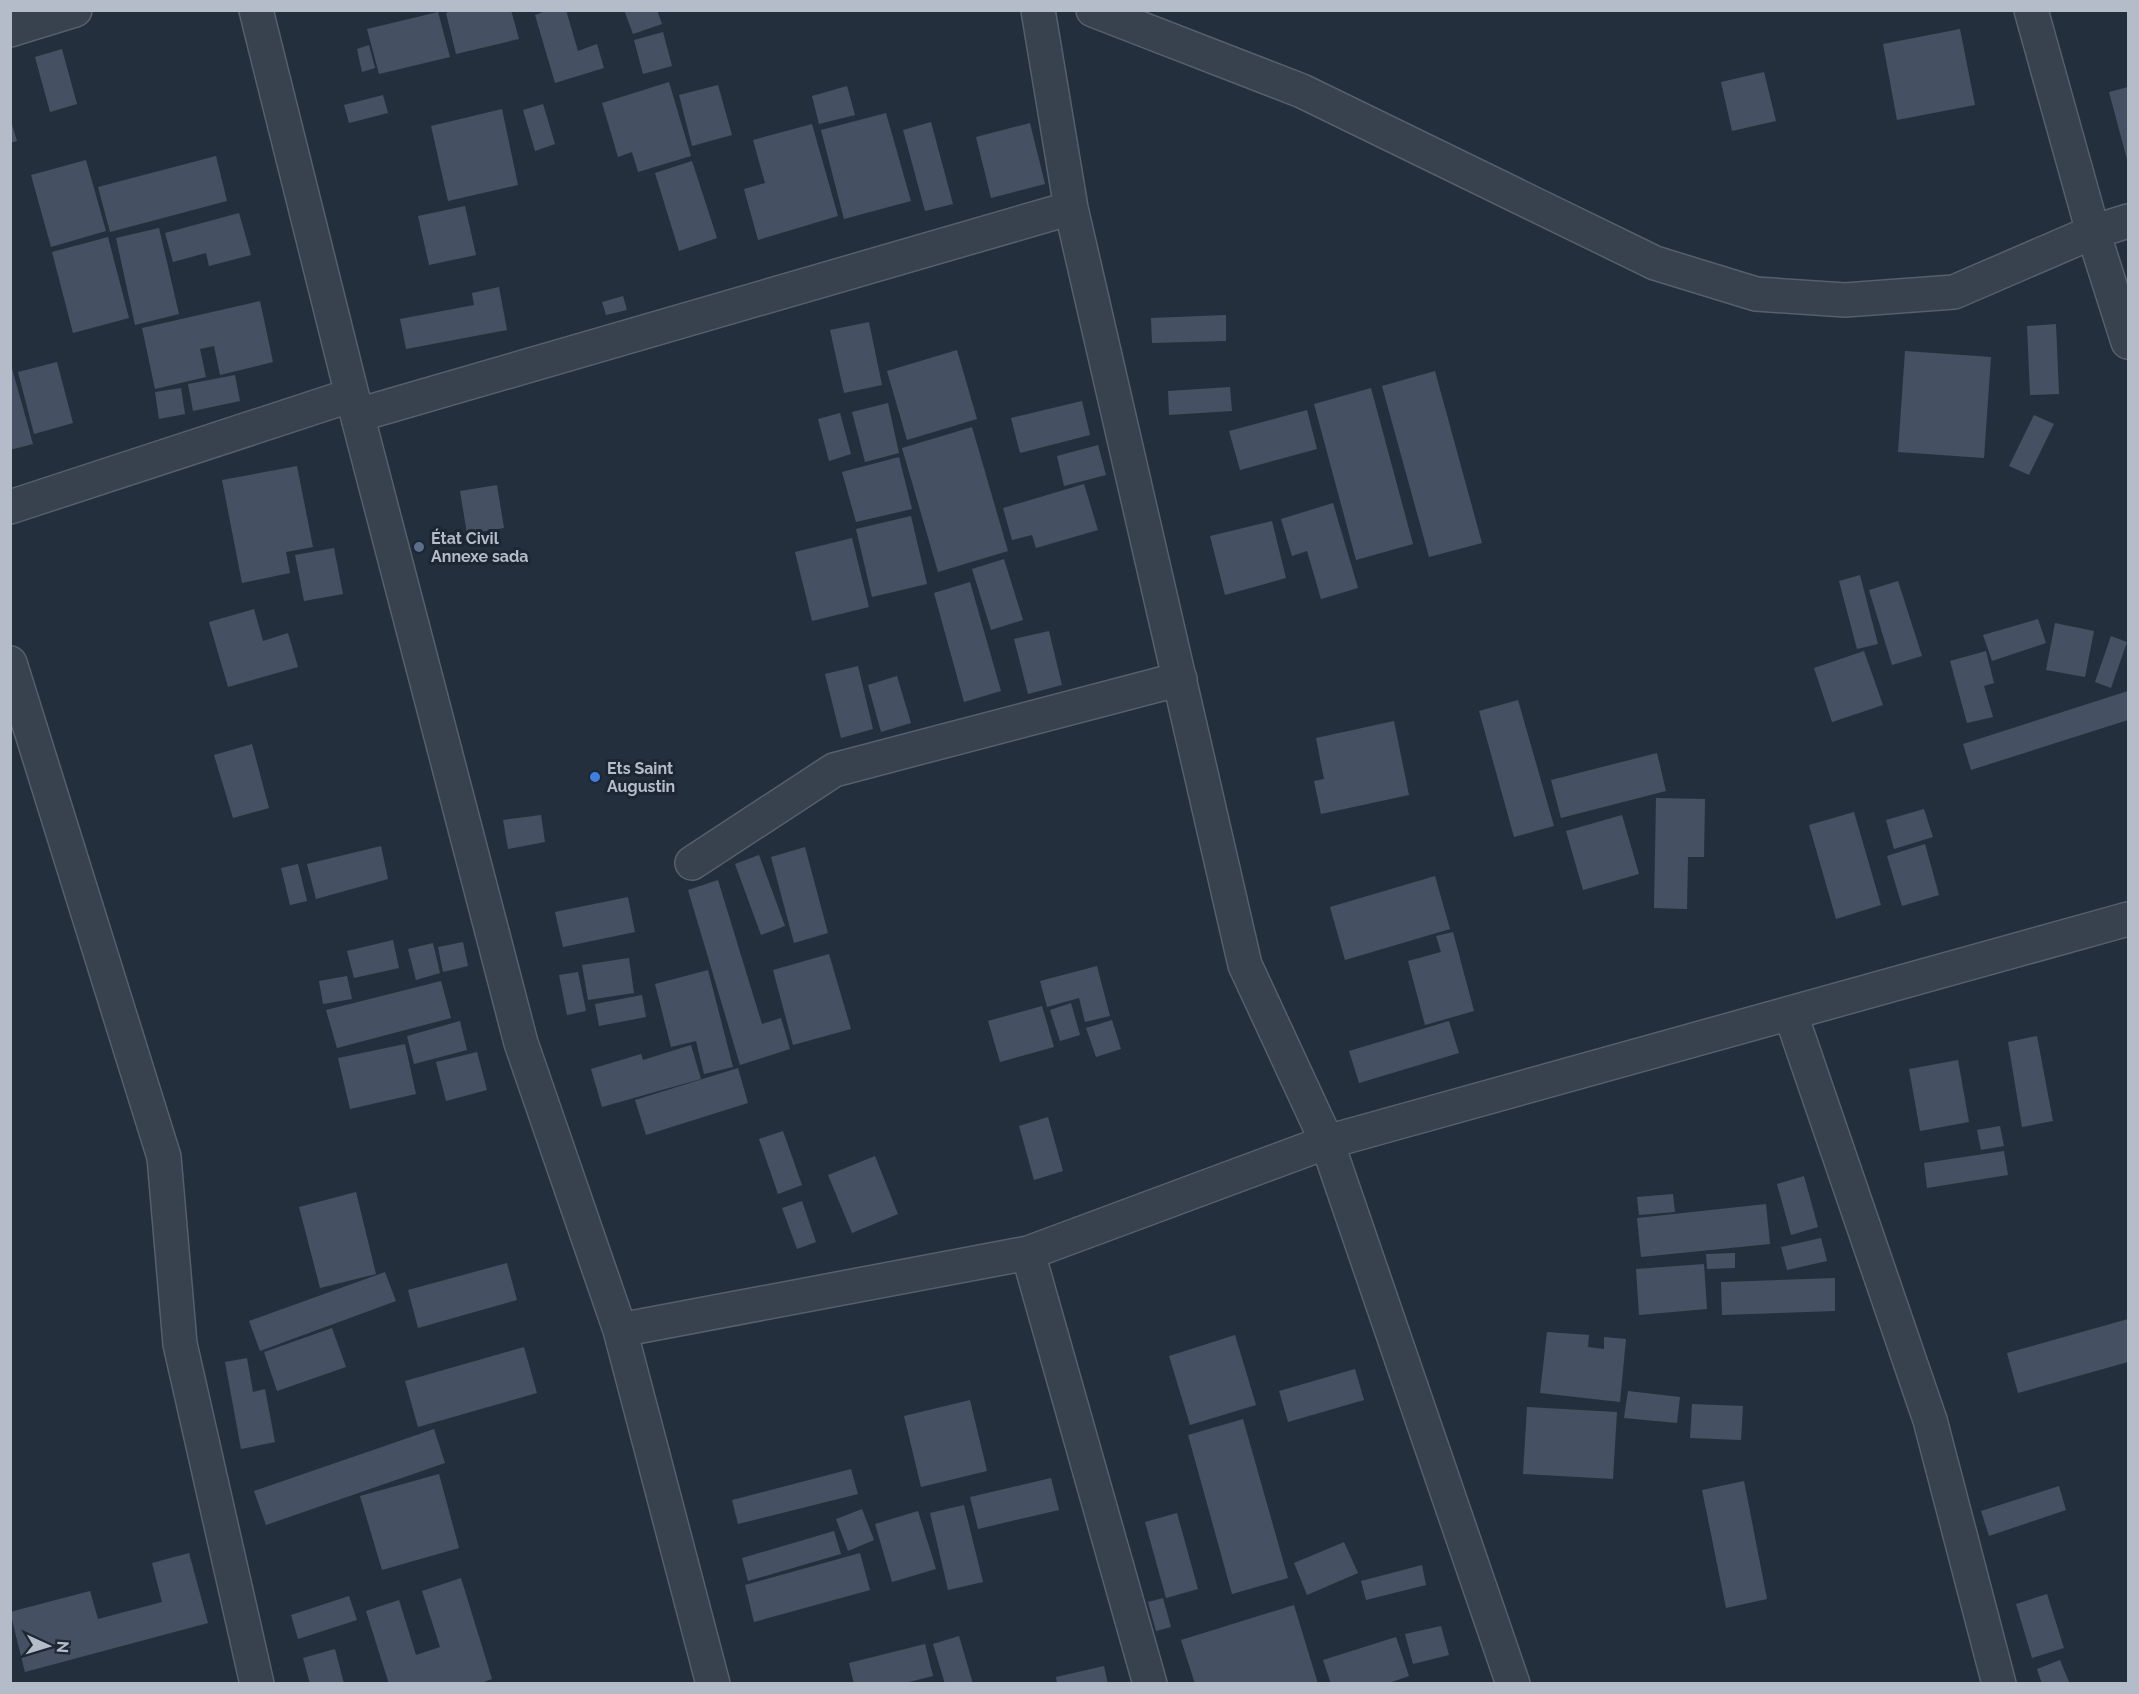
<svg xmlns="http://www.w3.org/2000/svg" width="2139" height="1694" viewBox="0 0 2139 1694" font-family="Raleway,sans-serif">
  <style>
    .building { fill: #455162 }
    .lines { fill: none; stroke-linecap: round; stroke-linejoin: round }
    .street-casing { stroke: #565f6c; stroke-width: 36 }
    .street { stroke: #38414e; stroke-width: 33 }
    .service-dot { fill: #5c6f8a; stroke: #1d2633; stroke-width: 2 }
    .shop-dot { fill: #3f7fe0; stroke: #1d2633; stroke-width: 2 }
    .labels { text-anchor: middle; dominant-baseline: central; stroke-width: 6; stroke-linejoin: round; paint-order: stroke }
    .poi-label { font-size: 16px; font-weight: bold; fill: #b4bcc9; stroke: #1d2633; text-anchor: start }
  </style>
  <rect width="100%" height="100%" fill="#242f3e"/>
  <path class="building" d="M455,10H511L519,39L456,54L446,13Z
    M548,10H566L578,51L597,44L604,68L555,83L535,15Z
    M624,10H657L662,24L633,34Z
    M438,12L450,57L379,74L367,29Z
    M1960,29L1975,105L1897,120L1883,44Z
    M663,32L672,66L643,74L634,40Z
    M369,45L375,68L362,72L357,49Z
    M62,49L77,104L50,112L35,57Z
    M1764,72L1776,121L1732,131L1721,82Z
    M669,82L691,156L638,172L632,152L618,157L602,103Z
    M718,85L732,135L692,146L679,95Z
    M847,86L855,115L819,124L812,96Z
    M2128,87V163L2109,92Z
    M383,95L388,113L349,123L344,105Z
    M543,104L555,144L535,151L523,110Z
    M502,109L518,185L448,201L431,126Z
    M886,113L911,201L844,219L821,130Z
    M10,118L17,141L10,143Z
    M931,122L953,204L925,211L903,130Z
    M1030,123L1045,184L991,198L976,137Z
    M812,124L838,216L758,240L744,189L765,183L753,140Z
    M216,156L227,201L110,232L98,187Z
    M86,160L106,231L51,247L31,175Z
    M692,161L717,238L679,251L655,173Z
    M465,206L476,255L429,265L418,216Z
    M239,213L251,255L209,266L206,253L173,262L165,233Z
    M159,228L179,314L135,325L116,238Z
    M108,237L129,318L73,333L52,252Z
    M499,287L507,330L406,349L400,319L474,305L472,293Z
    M623,296L627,310L606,315L602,302Z
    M260,301L273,362L220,375L214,346L200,349L206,377L155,389L142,328Z
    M1226,315V341L1152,343L1151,318Z
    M869,322L882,385L844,393L830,330Z
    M2056,324L2059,394L2030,395L2027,326Z
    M957,350L977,419L907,440L887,371Z
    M1905,351L1991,357L1984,458L1898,452Z
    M10,361L33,444L10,450Z
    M57,362L73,423L34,434L18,372Z
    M1435,371L1482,543L1429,557L1382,386Z
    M235,375L240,401L193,411L188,384Z
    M1230,387L1232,411L1169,415L1168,391Z
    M181,388L185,414L159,419L155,392Z
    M1371,388L1413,544L1356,560L1314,404Z
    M1082,401L1090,435L1020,453L1011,418Z
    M888,403L899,453L865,462L852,412Z
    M1307,410L1317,449L1240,470L1229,431Z
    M840,413L851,454L829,461L818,419Z
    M2034,415L2054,424L2029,475L2009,466Z
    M972,427L1008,551L938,572L902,448Z
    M1098,445L1106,475L1064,486L1057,456Z
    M899,457L912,509L856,522L842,472Z
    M297,466L313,547L286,552L290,573L242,583L222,480Z
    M1084,484L1098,530L1036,548L1032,535L1012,540L1003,508Z
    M497,485L504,528L467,534L460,491Z
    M1333,503L1358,588L1321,599L1307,551L1292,556L1281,519Z
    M911,516L927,584L872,597L856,529Z
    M1272,521L1286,578L1225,595L1210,536Z
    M852,538L869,607L812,621L795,552Z
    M334,548L343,594L304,601L295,555Z
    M1004,559L1023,620L991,630L972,569Z
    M1860,575L1878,644L1857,649L1839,581Z
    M1898,581L1922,656L1892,665L1869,590Z
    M970,582L1001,691L964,702L934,593Z
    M254,609L263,641L288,633L298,667L228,687L209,622Z
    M2038,619L2046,643L1992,661L1983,635Z
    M2055,623L2094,631L2085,677L2046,670Z
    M1049,631L1062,685L1028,694L1014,639Z
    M2111,636L2127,642L2111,688L2095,682Z
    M1864,651L1883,705L1832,722L1814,668Z
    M1986,651L1994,683L1984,686L1993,717L1967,723L1950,661Z
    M858,666L873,729L841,738L825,674Z
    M897,676L911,723L881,732L868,685Z
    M2128,691V720L1971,770L1963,744Z
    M1518,700L1554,826L1514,837L1479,711Z
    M1394,721L1409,795L1321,814L1314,781L1324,779L1316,738Z
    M252,744L269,808L233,818L214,755Z
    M1657,753L1666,791L1561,818L1551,780Z
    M1656,798L1705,799L1704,857H1688L1687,909L1654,908Z
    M1924,809L1933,837L1894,849L1886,820Z
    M1854,812L1881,905L1836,919L1809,825Z
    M541,815L545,842L508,849L503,820Z
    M1622,815L1639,874L1583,890L1566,831Z
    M1925,844L1939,895L1902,906L1887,856Z
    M381,846L388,879L316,899L307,864Z
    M805,847L828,933L794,943L771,857Z
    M759,855L785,926L761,935L735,864Z
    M298,864L307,901L290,905L281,868Z
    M1435,876L1450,929L1345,960L1330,907Z
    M718,880L762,1024L781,1018L790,1049L740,1065L688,890Z
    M628,897L635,932L563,947L555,912Z
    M1453,932L1474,1011L1425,1025L1408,961L1441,952L1436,936Z
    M393,940L399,968L354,978L347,951Z
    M463,942L468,966L443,972L438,947Z
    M433,943L440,973L416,980L408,949Z
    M829,954L851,1029L793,1045L773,970Z
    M629,958L634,993L588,1000L582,965Z
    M1097,966L1110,1016L1085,1022L1079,998L1047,1007L1040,981Z
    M708,970L733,1067L704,1074L696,1041L671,1047L655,984Z
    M578,972L586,1011L567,1015L559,975Z
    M347,976L352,999L323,1004L319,981Z
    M441,981L451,1018L337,1048L326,1010Z
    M642,995L646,1017L599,1026L595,1004Z
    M1071,1003L1080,1035L1060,1041L1050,1010Z
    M1042,1006L1054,1047L1000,1062L988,1021Z
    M1112,1020L1121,1049L1096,1057L1086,1028Z
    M460,1021L467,1050L414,1064L407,1036Z
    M1449,1021L1459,1053L1359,1083L1349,1051Z
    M2037,1036L2053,1121L2022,1127L2008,1042Z
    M405,1044L416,1094L350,1109L338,1058Z
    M691,1045L701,1079L602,1107L591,1069L641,1054L643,1060Z
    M477,1052L487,1090L446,1101L436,1062Z
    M1958,1060L1969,1122L1920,1131L1909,1069Z
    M738,1068L748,1103L646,1135L635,1100Z
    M1048,1117L1063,1171L1034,1180L1019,1126Z
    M2000,1126L2004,1146L1981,1150L1977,1130Z
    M783,1131L802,1185L778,1194L759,1139Z
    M2004,1151L2008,1175L1927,1188L1924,1163Z
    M875,1156L898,1214L852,1233L828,1175Z
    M1804,1176L1818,1227L1791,1235L1777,1184Z
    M356,1192L376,1274L320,1288L299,1207Z
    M1673,1194L1675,1212L1639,1215L1637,1197Z
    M802,1201L816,1242L797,1249L782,1208Z
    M1766,1204L1770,1244L1641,1257L1637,1218Z
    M1821,1238L1827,1261L1787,1270L1781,1247Z
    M1735,1253V1268L1707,1269L1706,1254Z
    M507,1263L517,1300L418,1328L408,1290Z
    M1704,1264L1707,1309L1639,1315L1636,1269Z
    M385,1272L396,1301L260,1351L249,1321Z
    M1835,1278V1311L1722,1315L1721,1282Z
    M2128,1319V1362L2018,1393L2007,1353Z
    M332,1328L346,1367L277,1391L264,1352Z
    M1547,1332L1589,1335L1588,1347L1604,1349V1337L1626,1339L1620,1402L1540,1393Z
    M1235,1335L1256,1405L1190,1425L1169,1356Z
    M524,1347L537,1393L418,1427L405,1381Z
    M247,1358L253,1392L265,1389L275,1442L241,1449L225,1362Z
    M1355,1369L1364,1400L1288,1422L1279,1391Z
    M1628,1391L1680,1397L1677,1423L1624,1418Z
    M970,1400L987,1471L921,1487L904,1416Z
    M1692,1404L1743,1406L1741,1440L1690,1438Z
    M1527,1407L1617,1412L1613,1479L1523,1474Z
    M1243,1419L1288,1578L1232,1594L1188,1435Z
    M434,1429L445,1463L266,1525L254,1491Z
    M851,1469L858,1494L738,1524L732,1500Z
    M439,1474L459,1548L382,1570L360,1496Z
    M1051,1478L1059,1510L978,1529L970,1497Z
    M1744,1481L1767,1599L1726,1608L1702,1490Z
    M2059,1486L2066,1510L1989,1536L1981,1511Z
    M964,1505L983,1582L948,1590L930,1513Z
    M862,1509L874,1540L848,1551L836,1519Z
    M918,1511L936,1569L892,1582L875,1524Z
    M1177,1513L1198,1589L1166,1598L1145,1522Z
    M834,1531L841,1554L748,1581L742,1558Z
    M1344,1542L1358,1573L1307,1595L1294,1563Z
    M189,1553L208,1623L25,1672L10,1612L90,1591L98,1619L162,1602L152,1563Z
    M860,1553L870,1590L754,1622L745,1585Z
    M1422,1565L1426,1585L1366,1600L1361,1581Z
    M461,1578L492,1679L478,1684H389L366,1611L399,1600L416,1655L440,1647L422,1591Z
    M2047,1594L2064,1648L2032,1658L2016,1604Z
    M349,1596L357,1620L298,1639L291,1615Z
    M1163,1598L1171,1627L1156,1631L1148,1602Z
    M1294,1605L1318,1684H1195L1181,1640Z
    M1441,1626L1449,1655L1413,1664L1405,1634Z
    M959,1636L973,1684H945L933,1644Z
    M1396,1637L1409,1676L1386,1684H1331L1323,1660Z
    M925,1644L933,1676L901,1684H854L849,1663Z
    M335,1649L344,1684H310L303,1658Z
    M2060,1660L2069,1682L2042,1684L2037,1669Z
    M1104,1666L1108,1684H1057L1056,1677Z"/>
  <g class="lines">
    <defs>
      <path id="street" d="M256,10L352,395L521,1043L620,1330L713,1684
        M1038,10L1071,208L1245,965L1327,1142L1513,1684
        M1093,10L1302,91L1655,263L1756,294L1845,300L1954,292L2093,232L2128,221
        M2031,10L2093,232L2128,342
        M10,30L75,10
        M358,415L1071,208
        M10,507L352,395
        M10,663L164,1157L180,1344L257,1684
        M692,863L834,770L1180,679
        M1791,1015L1930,1420L1999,1684
        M1028,1253L1150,1684
        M620,1330L1028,1253L1327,1142L2128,919"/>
    </defs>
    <use href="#street" class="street-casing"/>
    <use href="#street" class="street"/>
  </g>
  <circle class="service-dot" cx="419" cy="547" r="6"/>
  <circle class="shop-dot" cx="595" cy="777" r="6"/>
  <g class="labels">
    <g class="poi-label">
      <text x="431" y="538">État Civil<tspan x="431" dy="18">Annexe sada</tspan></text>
      <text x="607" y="768">Ets Saint<tspan x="607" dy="18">Augustin</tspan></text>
    </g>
  </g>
  <rect width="2139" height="1694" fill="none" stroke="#b4bcc9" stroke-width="24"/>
  <g transform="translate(48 1646) rotate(94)" stroke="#1d2633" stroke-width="4.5" paint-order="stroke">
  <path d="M0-4.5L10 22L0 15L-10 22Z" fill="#b4bcc9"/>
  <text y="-9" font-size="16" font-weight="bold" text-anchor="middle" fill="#b4bcc9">N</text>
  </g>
</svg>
